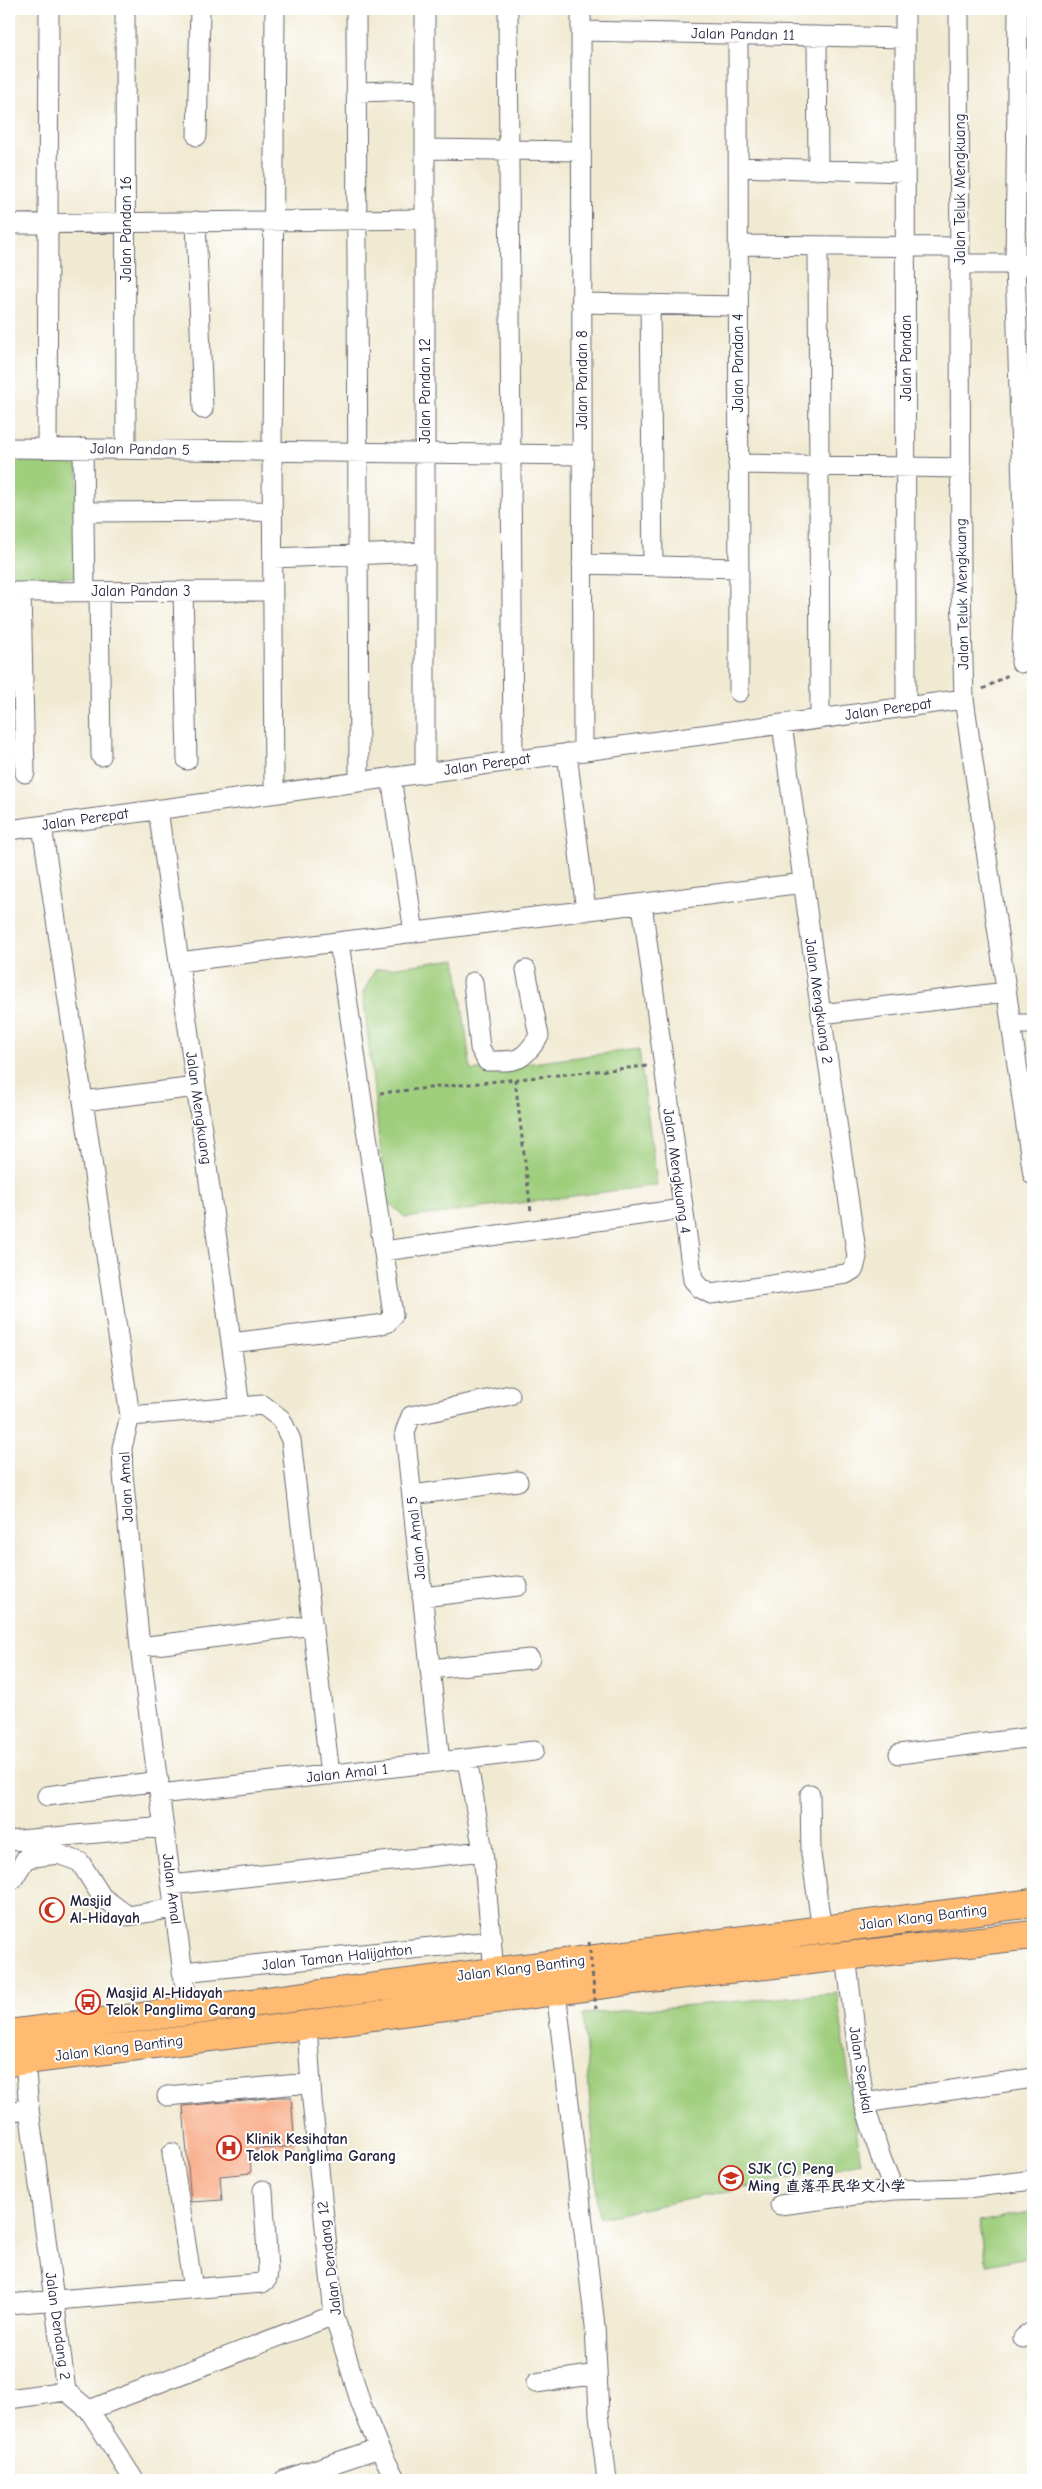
<svg xmlns="http://www.w3.org/2000/svg" width="1042" height="2489" viewBox="0 0 1042 2489" font-family="'Comic Neue','LXGW WenKai TC',sans-serif">
  <style>
    .green { fill: #9fce7d; stroke: #60785c }
    .building { fill: #f8ab86 }
    .lines { fill: none; stroke-linecap: round; stroke-linejoin: round }
    .minor-casing { stroke: #6a6870; stroke-width: 21 }
    .highway-casing { stroke: #6a6870; stroke-width: 30 }
    .path { stroke: #6a6870; stroke-width: 3; stroke-dasharray: 4 4; stroke-linecap: butt }
    .minor { stroke: #fff; stroke-width: 19 }
    .highway { stroke: #ffbb71; stroke-width: 28 }
    .path-bridge { stroke: #6a6870; stroke-width: 3; stroke-dasharray: 4 4; stroke-linecap: butt }
    .labels { text-anchor: middle; dominant-baseline: central; stroke-width: 4; stroke-linejoin: round; paint-order: stroke }
    .street-label { font-size: 15px; fill: #22223b; stroke: #fff }
    .poi-label { font-size: 15px; font-weight: bold; fill: #22223b; stroke: #fff; text-anchor: start }
  </style>
  <rect width="100%" height="100%" fill="#fff"/>
  <filter id="ink" filterUnits="userSpaceOnUse"><feTurbulence type="fractalNoise" baseFrequency=".02" numOctaves="2"/><feDisplacementMap in="SourceGraphic" scale="10" xChannelSelector="R" yChannelSelector="G"/><feConvolveMatrix kernelMatrix="1 2 1 2 8 2 1 2 1" color-interpolation-filters="sRGB"/></filter>
  <filter id="wash" filterUnits="userSpaceOnUse"><feTurbulence type="fractalNoise" baseFrequency=".0096" numOctaves="4" result="noise"/><feDisplacementMap in="SourceGraphic" scale="20" xChannelSelector="R" yChannelSelector="G"/><feGaussianBlur stdDeviation="1.12" result="paint"/><feColorMatrix in="noise" values="0 0 0 0 0 0 0 0 0 0 0 0 0 0 0 0 0 1.4 0 .05"/><feComposite in="paint" operator="in"/></filter>
  <g filter="url(#wash)">
    <rect width="100%" height="100%" fill="#f1ead3"/>
    <path class="green" d="M9,457H78L77,577H9Z
      M456,959L471,1071L639,1049L657,1185L406,1218L386,1200L363,993L375,970Z
      M837,1993L861,2163L599,2218L583,2014Z
      M1033,2211V2256L987,2265L979,2222Z"/>
    <g id="blocks">
      <path class="building" d="M277,2097H291L295,2146L250,2150L251,2173L220,2176L222,2200L191,2202L183,2106Z"/>
    </g>
  </g>
  <g filter="url(#ink)">
    <use href="#blocks" fill-opacity="0" stroke="#6a6870" stroke-width="1"/>
    <g class="lines">
      <defs>
        <path id="minor" d="M125,9L126,448
          M356,9L359,782
          M508,9L513,760
          M581,9L583,751
          M905,9L906,706
          M959,9L961,588L964,699L1033,1175
          M1018,9L1015,264L1025,582L1021,663
          M581,31L905,38
          M738,34L739,692
          M817,36L818,170
          M356,92L425,90
          M197,136L200,9
          M425,149L581,151
          M738,167L905,172
          M196,221L203,409
          M9,224L425,219
          M738,245L960,247
          M818,246L820,718
          M960,264H1033
          M581,303L738,306
          M650,304L653,566
          M9,448L582,455
          M47,448L49,9
          M83,448L85,592
          M738,464L961,468
          M84,512L272,511
          M273,558L425,552
          M582,564L738,568
          M183,591L187,760
          M9,592L273,591
          M21,592L25,773
          M99,592L101,756
          M567,753L586,911
          M425,772V9
          M391,777L414,933
          M274,793L272,450L275,9
          M158,809L240,1407
          M42,826L130,1416L122,1448L123,1474L140,1647L188,2011
          M9,830L964,699
          M642,904L693,1280L700,1288L711,1294L846,1274L854,1269L857,1257L821,1014L782,724
          M179,962L803,883
          M473,982L480,1048L487,1061C517,1061 522,1063 539,1036L526,970
          M821,1014L1006,992
          M1011,1024H1033
          M83,1101L196,1087
          M384,1251L682,1209
          M231,1343L377,1325L387,1323L393,1315L339,942
          M130,1416L263,1405L281,1419L291,1440L330,1775
          M412,1495L518,1481
          M422,1597L518,1586
          M140,1647L313,1625
          M430,1669L530,1659
          M899,1754L1033,1737
          M467,1759L483,1851L494,1971
          M440,1762L405,1432L411,1416L510,1395
          M160,1794L534,1751
          M810,1794L811,1854L822,1930
          M47,1796L159,1781
          M9,1841L164,1827
          M9,1879H13L26,1858L58,1854L80,1862L102,1897L128,1916L174,1908
          M171,1885L483,1851
          M846,1956L864,2103L881,2158L894,2190
          M182,1972L492,1941
          M556,1991L595,2326L599,2414L607,2480
          M307,2025L312,2100L334,2315L361,2404L379,2448L396,2480
          M25,2060L29,2109L66,2391L89,2410L334,2315
          M167,2096L310,2083
          M864,2103L1033,2078
          M9,2111L29,2109
          M172,2153L193,2289
          M780,2205L894,2190L967,2188L1033,2180
          M9,2304L262,2283L267,2279L268,2270L263,2190
          M1023,2338L1033,2331
          M536,2383L597,2374
          M9,2399L66,2391
          M89,2410L134,2480
          M284,2480L379,2448"/>
        <path id="highway" d="M9,2034L1033,1903
          M9,2062L307,2025L650,1978L1033,1935"/>
      </defs>
      <use href="#minor" class="minor-casing"/>
      <use href="#highway" class="highway-casing"/>
      <path class="path" d="M983,689L1008,675
        M515,1079L531,1212
        M380,1093L647,1066"/>
      <use href="#minor" class="minor"/>
      <use href="#highway" class="highway"/>
      <path class="path-bridge" d="M589,1942L596,2009"/>
    </g>
  </g>
  <defs>
    <symbol id="mosque-ring" viewBox="-11 -11 22 22"><circle r="9.5" fill="#fff" stroke="#c8321e" stroke-width="1.5"/><path d="M3.5-4.9A6 6 0 1 0 3.5 4.9A5 5 0 1 1 3.5-4.9Z" fill="#c8321e"/></symbol>
    <symbol id="bus-ring" viewBox="-11 -11 22 22"><circle r="9.5" fill="#fff" stroke="#c8321e" stroke-width="1.5"/><path d="M-5-6H5V4H4V6H2V4H-2V6H-4V4H-5ZM-3.5-4V0h7V-4ZM-3.5 1.2v1.5H-2V1.2ZM2 1.2v1.5H3.5V1.2Z" fill="#c8321e"/></symbol>
    <symbol id="hospital-ring" viewBox="-11 -11 22 22"><circle r="9.5" fill="#fff" stroke="#c8321e" stroke-width="1.5"/><path d="M-5-5h3v3.5h4V-5h3V5h-3V1.5h-4V5h-3Z" fill="#c8321e"/></symbol>
    <symbol id="school-ring" viewBox="-11 -11 22 22"><circle r="9.5" fill="#fff" stroke="#c8321e" stroke-width="1.5"/><path d="M0-5L7-2L0 1L-7-2ZM-4 1L0 2.5L4 1V4Q0 6-4 4Z" fill="#c8321e"/></symbol>
  </defs>
  <g fill-rule="evenodd">
    <use href="#mosque-ring" x="38" y="1896" width="28" height="28"/>
    <use href="#bus-ring" x="74" y="1988" width="28" height="28"/>
    <use href="#hospital-ring" x="215" y="2134" width="28" height="28"/>
    <use href="#school-ring" x="717" y="2164" width="28" height="28"/>
  </g>
  <g class="labels">
    <g class="street-label">
      <text transform="translate(743 34) rotate(1)">Jalan Pandan 11</text>
      <text transform="translate(960 189) rotate(-90)">Jalan Teluk Mengkuang</text>
      <text transform="translate(126 229) rotate(-90)">Jalan Pandan 16</text>
      <text transform="translate(906 358) rotate(-90)">Jalan Pandan</text>
      <text transform="translate(738 363) rotate(-90)">Jalan Pandan 4</text>
      <text transform="translate(582 380) rotate(-90)">Jalan Pandan 8</text>
      <text transform="translate(425 391) rotate(-90)">Jalan Pandan 12</text>
      <text transform="translate(140 449) rotate(1)">Jalan Pandan 5</text>
      <text x="141" y="591">Jalan Pandan 3</text>
      <text transform="translate(962 594) rotate(-91)">Jalan Teluk Mengkuang</text>
      <text transform="translate(888 709) rotate(-8)">Jalan Perepat</text>
      <text transform="translate(487 764) rotate(-8)">Jalan Perepat</text>
      <text transform="translate(85 819) rotate(-8)">Jalan Perepat</text>
      <text transform="translate(819 1001) rotate(82)">Jalan Mengkuang 2</text>
      <text transform="translate(199 1108) rotate(82)">Jalan Mengkuang</text>
      <text transform="translate(677 1171) rotate(82)">Jalan Mengkuang 4</text>
      <text transform="translate(126 1487) rotate(-93)">Jalan Amal</text>
      <text transform="translate(416 1538) rotate(-96)">Jalan Amal 5</text>
      <text transform="translate(347 1773) rotate(-6)">Jalan Amal 1</text>
      <text transform="translate(172 1889) rotate(83)">Jalan Amal</text>
      <text transform="translate(923 1917) rotate(-7)">Jalan Klang Banting</text>
      <text transform="translate(337 1957) rotate(-6)">Jalan Taman Halijahton</text>
      <text transform="translate(521 1968) rotate(-7)">Jalan Klang Banting</text>
      <text transform="translate(119 2048) rotate(-7)">Jalan Klang Banting</text>
      <text transform="translate(861 2070) rotate(81)">Jalan Sepukal</text>
      <text transform="translate(329 2258) rotate(-97)">Jalan Dendang 12</text>
      <text transform="translate(58 2326) rotate(82)">Jalan Dendang 2</text>
    </g>
    <g class="poi-label">
      <text x="70" y="1901">Masjid<tspan x="70" dy="17">Al-Hidayah</tspan></text>
      <text x="106" y="1993">Masjid Al-Hidayah<tspan x="106" dy="17">Telok Panglima Garang</tspan></text>
      <text x="246" y="2139">Klinik Kesihatan<tspan x="246" dy="17">Telok Panglima Garang</tspan></text>
      <text x="748" y="2169">SJK (C) Peng<tspan x="748" dy="17">Ming 直落平民华文小学</tspan></text>
    </g>
  </g>
  <rect width="1042" height="2489" fill="none" stroke="#fff" stroke-width="30"/>
</svg>
